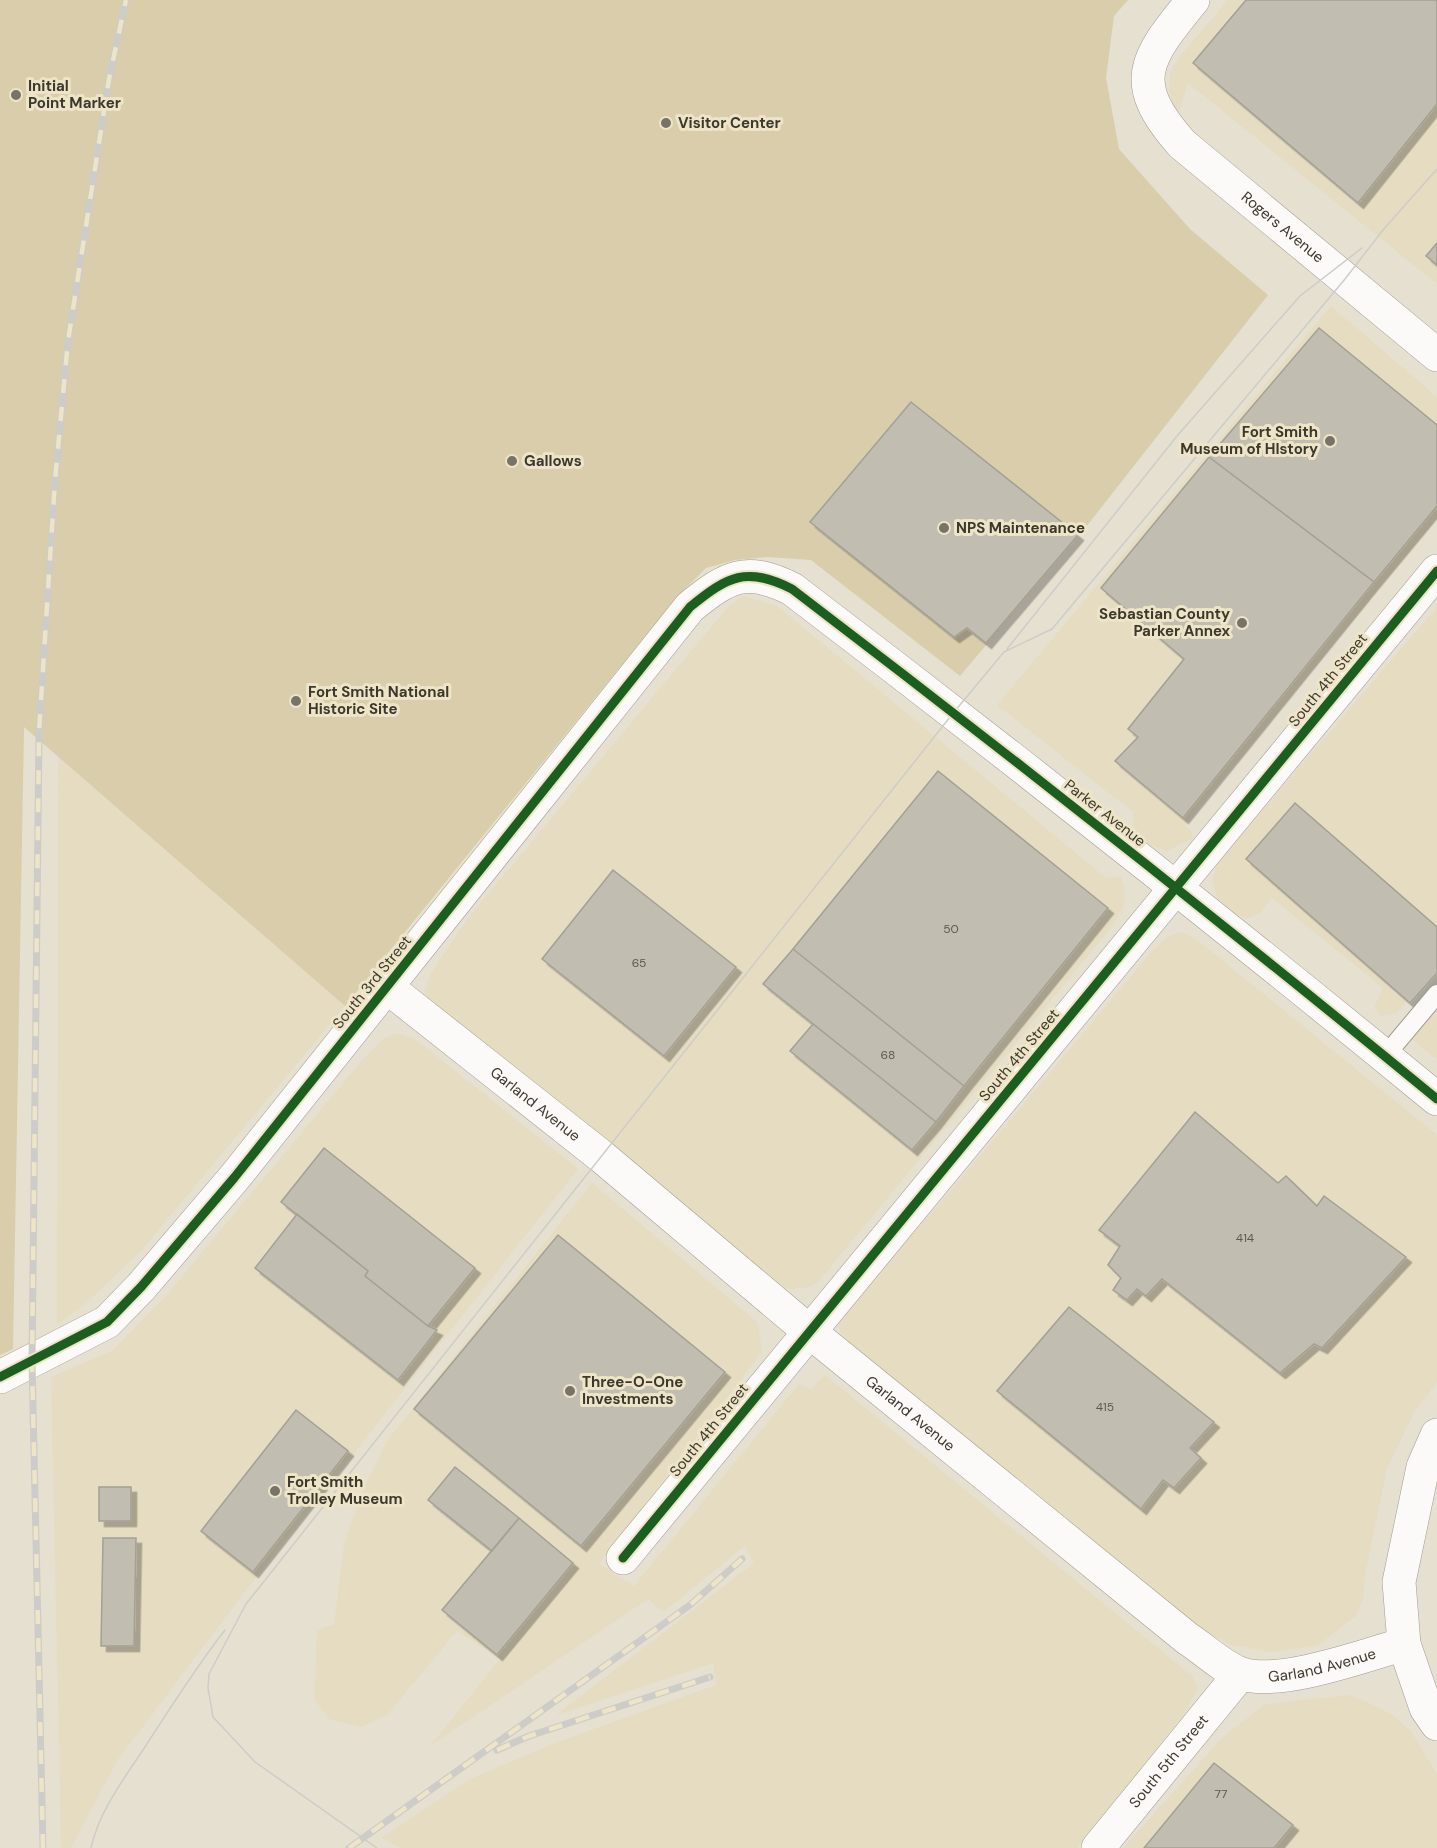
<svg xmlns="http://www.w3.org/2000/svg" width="1437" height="1848" viewBox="0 0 1437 1848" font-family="'DM Sans',sans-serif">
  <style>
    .built { fill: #e5dcc1 }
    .green { fill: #d9cdab }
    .building { fill: #c1bdb1; stroke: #a4a094; stroke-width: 1.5; filter: url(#shadow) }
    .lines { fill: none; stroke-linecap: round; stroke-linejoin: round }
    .service-casing { stroke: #a09c90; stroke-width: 20 }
    .minor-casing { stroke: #a09c90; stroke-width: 34 }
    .tertiary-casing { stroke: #a09c90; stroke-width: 34 }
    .secondary-casing { stroke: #a09c90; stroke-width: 34 }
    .service { stroke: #fbfaf8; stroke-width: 18 }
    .minor { stroke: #fbfaf8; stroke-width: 33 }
    .tertiary { stroke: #fbfaf8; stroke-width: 33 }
    .secondary { stroke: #fbfaf8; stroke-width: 33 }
    .tram { stroke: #ceccc8; stroke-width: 1.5 }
    .rail-casing { stroke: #ceccc8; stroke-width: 7 }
    .rail { stroke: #eee4c7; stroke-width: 4.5; stroke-dasharray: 14; stroke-linecap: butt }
    .cycleway-casing { stroke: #eee4c7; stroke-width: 13 }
    .cycleway { stroke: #1b5e20; stroke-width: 9 }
    .poi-dot { fill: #777366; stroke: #eee4c7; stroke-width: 2 }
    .labels { text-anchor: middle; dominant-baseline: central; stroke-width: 6; stroke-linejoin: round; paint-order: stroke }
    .number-label { font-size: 12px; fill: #5d594e }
    .poi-label { font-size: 15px; font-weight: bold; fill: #3c382d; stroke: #eee4c7; text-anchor: start }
    .street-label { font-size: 15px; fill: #3c382d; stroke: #eee4c7 }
  </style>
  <defs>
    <filter id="shadow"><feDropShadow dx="5.5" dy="5.5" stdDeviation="0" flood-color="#0004"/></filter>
  </defs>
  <rect width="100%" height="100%" fill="#e5e0d0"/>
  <path class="built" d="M1228,0H1437V284L1188,83L1177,119L1169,90L1170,73L1179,57Z
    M1331,306L1437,397V520L1185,825L1192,832L1193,838L1167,851L1143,842L1133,826V812L997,705Z
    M744,596L777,606L1106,878L1121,877L1125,889V903L1114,924L818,1282L809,1287L791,1289L780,1285L426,999L424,993L430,975L468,918L728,607Z
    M1437,607V967L1396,1013L1381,1016L1374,1008L1383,988L1272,898L1259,914L1248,918L1232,913L1218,899L1212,880L1218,862Z
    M58,757L345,1006L140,1252L85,1304L57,1325Z
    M1181,932L1196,939L1437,1135V1382L1414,1413L1387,1468L1366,1570L1363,1599L1356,1616L1317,1646L1271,1652L1231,1645L1196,1626L859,1352L840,1332L837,1320L843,1307L942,1201L1149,955L1165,938Z
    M1437,1003V1060L1409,1037Z
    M397,1033L415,1039L578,1169L246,1590L117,1761L71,1848H61L51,1377L112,1351L166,1296L364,1058L383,1039Z
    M592,1183L758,1323L762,1352L599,1564L634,1586L799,1384L811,1389L825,1375L1192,1676L1198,1688L1185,1712L1077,1848H401L381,1838L470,1779L555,1743L716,1685L713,1663L556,1715L754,1563L745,1546L663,1612L648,1599L430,1746L500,1659L457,1631L387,1715L361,1727L329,1719L314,1699L317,1630L334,1624L344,1544L361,1494L387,1441Z
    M1347,1695L1365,1701L1392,1715L1411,1731L1437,1774V1848H1123L1223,1737L1265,1704Z"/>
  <path class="green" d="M0,0H1128L1114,16L1106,78L1119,149L1190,229L1268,295L1082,532L960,676L811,560L768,557L735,560L706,568L676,598L345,1006L24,727L13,1349L0,1355Z"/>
  <path class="building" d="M1246,0H1437V104L1358,203L1193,63Z
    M1437,243V265L1426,256Z
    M1319,328L1437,425V506L1374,582L1209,457Z
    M911,402L1078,535L986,643L967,628L954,637L810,522Z
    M1209,457L1374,582L1183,818L1115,761L1138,737L1128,729L1184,659L1101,588Z
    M938,771L1108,908L964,1086L793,949Z
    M1295,803L1437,927V973L1410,1003L1246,859Z
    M613,870L736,967L664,1056L542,959Z
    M793,949L964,1086L936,1122L763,984Z
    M813,1024L936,1122L912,1150L790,1051Z
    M1195,1112L1278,1183L1286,1176L1317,1206L1324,1196L1406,1257L1322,1348L1314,1344L1280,1373L1162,1279L1146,1296L1137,1289L1127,1300L1113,1290L1121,1278L1108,1265L1120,1246L1099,1230Z
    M324,1148L475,1268L428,1326L365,1276L368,1271L281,1202Z
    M297,1214L368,1271L365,1276L428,1326L437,1330L398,1380L255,1268Z
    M558,1235L725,1372L581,1546L414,1409Z
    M1069,1307L1214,1422L1190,1448L1201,1458L1174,1488L1163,1480L1141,1509L997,1391Z
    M296,1410L348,1451L253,1572L201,1531Z
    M455,1467L519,1518L492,1551L428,1500Z
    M99,1487H131V1521H99Z
    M519,1518L573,1563L497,1655L442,1610Z
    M103,1538H136L134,1646H101Z
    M1214,1763L1293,1825L1274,1848H1144Z"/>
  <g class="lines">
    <defs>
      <path id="service" d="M1385,1056L1437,994"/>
      <g id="minor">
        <path id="s1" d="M387,987L601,1156L810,1332L1188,1639C1204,1649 1223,1668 1242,1674C1280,1686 1364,1656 1404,1644"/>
        <path d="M0,1377L107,1322L141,1287L234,1178L690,607C728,576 746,566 792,589C1010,755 1225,925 1437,1099"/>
        <path d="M623,1558L1437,571"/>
        <path id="s2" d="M1098,1848L1240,1674"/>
      </g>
      <g id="tertiary">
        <path id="s3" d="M1193,0C1146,58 1126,81 1182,144L1437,355"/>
      </g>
      <path id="secondary" d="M1437,1435L1423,1467L1399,1582L1404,1644L1426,1708L1437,1724"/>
    </defs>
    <use href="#service" class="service-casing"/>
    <use href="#minor" class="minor-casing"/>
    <use href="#tertiary" class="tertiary-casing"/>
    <use href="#secondary" class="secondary-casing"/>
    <use href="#service" class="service"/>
    <use href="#minor" class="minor"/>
    <use href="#tertiary" class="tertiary"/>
    <use href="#secondary" class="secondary"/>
    <path class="tram" d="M1007,649L1177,436L1300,296L1362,248
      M91,1848C99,1811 124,1779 145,1747C171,1707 196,1667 225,1630
      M377,1848L255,1762L213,1717L208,1688L209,1674L246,1604L954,712L1004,652L1052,629L1345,279L1383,230L1437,169"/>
    <defs>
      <path id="rail" d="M497,1750L529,1736L710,1677
        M43,1848L32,1363L39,732L55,480L68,341L109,79L126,0
        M349,1848L690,1605L742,1559"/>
    </defs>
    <use href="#rail" class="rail-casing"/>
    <use href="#rail" class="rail"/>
    <defs>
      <path id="cycleway" d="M0,1377L107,1322L141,1287L234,1178L690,607C728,576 746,566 792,589C1010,755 1225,925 1437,1099
        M623,1558L1437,571"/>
    </defs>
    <use href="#cycleway" class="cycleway-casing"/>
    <use href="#cycleway" class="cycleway"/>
  </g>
  <g class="poi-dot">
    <circle cx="16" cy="95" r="6"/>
    <circle cx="666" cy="123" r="6"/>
    <circle cx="1330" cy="441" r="6"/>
    <circle cx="512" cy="461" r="6"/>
    <circle cx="944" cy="528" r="6"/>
    <circle cx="1242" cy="623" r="6"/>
    <circle cx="296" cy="701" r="6"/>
    <circle cx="570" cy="1391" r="6"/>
    <circle cx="275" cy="1491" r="6"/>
  </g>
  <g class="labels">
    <g class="number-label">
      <text x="951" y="929">50</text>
      <text x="639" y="963">65</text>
      <text x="888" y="1055">68</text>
      <text x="1245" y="1238">414</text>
      <text x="1105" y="1407">415</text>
      <text x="1221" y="1794">77</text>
    </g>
    <g class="poi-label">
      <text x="28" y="86">Initial<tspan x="28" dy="17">Point Marker</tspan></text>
      <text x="678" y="123">Visitor Center</text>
      <text x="1318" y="432" text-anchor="end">Fort Smith<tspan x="1318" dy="17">Museum of HIstory</tspan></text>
      <text x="524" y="461">Gallows</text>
      <text x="956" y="528">NPS Maintenance</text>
      <text x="1230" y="614" text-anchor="end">Sebastian County<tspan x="1230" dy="17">Parker Annex</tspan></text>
      <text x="308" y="692">Fort Smith National<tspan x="308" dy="17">Historic Site</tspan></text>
      <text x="582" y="1382">Three-O-One<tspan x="582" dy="17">Investments</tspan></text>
      <text x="287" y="1482">Fort Smith<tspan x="287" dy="17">Trolley Museum</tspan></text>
    </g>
    <g class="street-label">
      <text stroke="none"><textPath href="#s3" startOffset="298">Rogers Avenue</textPath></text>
      <text transform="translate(1328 680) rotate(-51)">South 4th Street</text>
      <text transform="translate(1105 813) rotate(38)">Parker Avenue</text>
      <text transform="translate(372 982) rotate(-51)">South 3rd Street</text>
      <text transform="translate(1019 1055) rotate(-50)">South 4th Street</text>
      <text stroke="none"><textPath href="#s1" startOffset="189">Garland Avenue</textPath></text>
      <text stroke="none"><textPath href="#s1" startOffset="675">Garland Avenue</textPath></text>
      <text transform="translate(709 1430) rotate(-51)">South 4th Street</text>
      <text stroke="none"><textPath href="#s1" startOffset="1179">Garland Avenue</textPath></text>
      <text stroke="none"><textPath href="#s2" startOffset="112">South 5th Street</textPath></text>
    </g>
  </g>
</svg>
